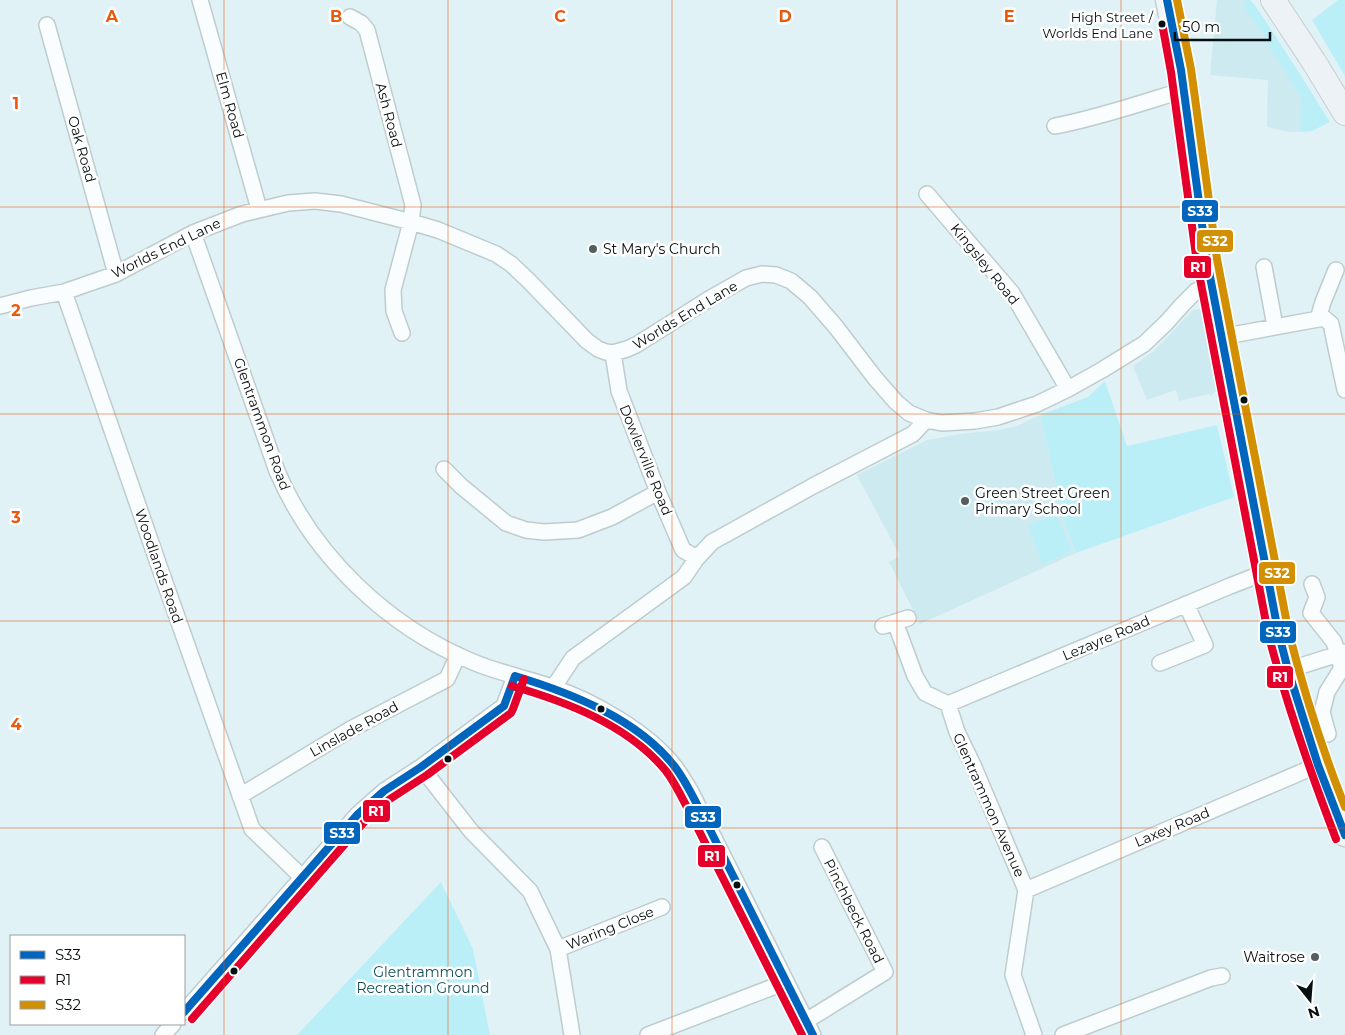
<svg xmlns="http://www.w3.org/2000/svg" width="1345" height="1035" viewBox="0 0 1345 1035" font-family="Montserrat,sans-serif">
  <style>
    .built { fill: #cdeaf0 }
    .green { fill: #bbeff8 }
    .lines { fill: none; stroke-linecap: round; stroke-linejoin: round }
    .minor-casing { stroke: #becccf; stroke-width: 18 }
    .primary-casing { stroke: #c7cfd1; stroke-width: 25 }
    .trunk-casing { stroke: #c7cfd1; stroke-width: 26 }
    .minor { stroke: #fafdfe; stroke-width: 15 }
    .primary { stroke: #eff5f7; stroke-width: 22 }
    .trunk { stroke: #ecf2f5; stroke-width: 24 }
    .bus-1-casing { stroke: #fff; stroke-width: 11 }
    .bus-2-casing { stroke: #fff; stroke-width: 11 }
    .bus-3-casing { stroke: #fff; stroke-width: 11 }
    .bus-1 { stroke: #0065bd; stroke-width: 8 }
    .bus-2 { stroke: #e4002b; stroke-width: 8 }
    .bus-3 { stroke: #d38f02; stroke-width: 8 }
    .grid { fill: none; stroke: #e8590c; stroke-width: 1; stroke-opacity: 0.55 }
    .bus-dot { fill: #050e10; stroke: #fff; stroke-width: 2 }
    .poi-dot { fill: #525e60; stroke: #fff; stroke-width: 2 }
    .labels { text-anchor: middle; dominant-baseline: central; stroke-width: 5; stroke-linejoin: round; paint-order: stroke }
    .bus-label { font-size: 13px; fill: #050e10; stroke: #fff; text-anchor: end }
    .street-label { font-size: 14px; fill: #050e10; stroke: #fff }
    .poi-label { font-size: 14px; fill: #050e10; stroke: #fff; text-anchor: start }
    .park-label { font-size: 14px; fill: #124e57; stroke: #fff }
    .grid-label { font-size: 16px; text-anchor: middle; font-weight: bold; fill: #e8590c; stroke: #fff; stroke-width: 5; stroke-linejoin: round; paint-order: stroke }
    .line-badge { stroke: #fff; stroke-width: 2 }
    .badge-label { font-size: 14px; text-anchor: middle; font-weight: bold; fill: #fff }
  </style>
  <rect width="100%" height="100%" fill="#e0f2f6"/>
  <path class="built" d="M1217,0H1247L1243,4L1299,81L1312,131L1290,132L1267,127L1268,80L1210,75Z
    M1196,309H1201L1204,314L1218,389L1211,396L1209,394L1179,401L1176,390L1147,400L1133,366L1154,351L1192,311Z
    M1040,415L1066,527L1076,553L920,624L889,562L900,556L857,475L927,440L960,434L999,430L1017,426Z"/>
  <path class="green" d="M1247,0H1250L1254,4C1280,42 1305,82 1330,122L1312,131L1300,132L1301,97L1266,42L1265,37L1243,6L1244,2Z
    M1338,0H1345V76L1312,20Z
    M1105,381L1127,446L1217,425L1234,497L1076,553L1066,527L1040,415L1088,397Z
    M1056,513L1072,551L1043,564L1028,526Z
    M441,882L473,949L490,1035H297Z"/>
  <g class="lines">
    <defs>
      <path id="minor" d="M200,0L259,209
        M350,17L361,23L367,30L413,205L411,222L393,290L394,311L402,333
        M47,25L116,274
        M1055,126C1098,118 1141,103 1184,90
        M927,194L1012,293L1068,389
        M193,233L277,471C313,556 388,627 473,662C499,673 526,678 552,687C593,701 648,732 675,767C681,775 686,784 691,792L813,1035
        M1264,267L1275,326
        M64,292L158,563L252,829L303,878
        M0,306L31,298L64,292L116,274L193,233L242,214L288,203L315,201L341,204L411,222L438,230L496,254L511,264L528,280L587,341L598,349L606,352L613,353L627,349L636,345L709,299L746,278L762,274L776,275L791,281L810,297L836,327L875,378L896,402L909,413L926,420L942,423L975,421L998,417L1037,404L1068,389L1102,370L1144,344L1166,323L1183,304L1196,291L1211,285
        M1318,319L1323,302L1336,270
        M1221,337L1324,318L1331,324L1345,390
        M613,353L619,391L658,492L683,550L697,558
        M444,469L461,486L506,523L526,530L544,532L578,530L612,517L658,492
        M1312,584L1317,597L1311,613L1334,642L1342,668L1327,692L1322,712L1328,734
        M895,622L915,676L925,693L948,704L957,732L973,765L1026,890L1013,975L1034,1035
        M883,626L908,618
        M1160,663L1205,645L1186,604
        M1288,670L1345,652
        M553,688L573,658L684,577L697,558L712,542L813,486L913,434L926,420
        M948,704L1230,586L1266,572
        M421,767L471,831L530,891L558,949L572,1035
        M240,796L351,729L447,679L458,655
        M1026,890L1318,765
        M558,949L662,907
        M184,1012L358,814L384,791L421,767L504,706L515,676
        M806,1021L885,972L822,847
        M163,1035L173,1024
        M648,1035L786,982
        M1063,1035L1211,978L1222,976"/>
      <path id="primary" d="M1167,0L1181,70L1207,261L1278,631L1288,670L1318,765L1345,835"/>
      <path id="trunk" d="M1273,0L1314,62L1345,113"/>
    </defs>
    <use href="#minor" class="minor-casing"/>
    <use href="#primary" class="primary-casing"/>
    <use href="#trunk" class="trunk-casing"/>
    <use href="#minor" class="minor"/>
    <use href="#primary" class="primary"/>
    <use href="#trunk" class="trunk"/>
    <defs>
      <path id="bus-1" d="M1167,0L1181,70L1207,261L1278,631L1288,670L1318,765L1345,835
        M515,676C571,693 638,719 675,767C685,780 692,795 700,810L813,1035
        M184,1012L358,814L384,791L421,767L504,706L515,676"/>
      <path id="bus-2" d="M1162,23L1171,72L1197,263L1268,633C1286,703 1310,771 1336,839
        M512,686C567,702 628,725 666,771C676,784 683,800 691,815L802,1035
        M192,1019L365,821L390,799L427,775L511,713L513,709L524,679"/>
      <path id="bus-3" d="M1177,0L1191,69L1217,259L1288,629C1303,689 1322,749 1345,807"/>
    </defs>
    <use href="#bus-1" class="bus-1-casing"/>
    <use href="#bus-2" class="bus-2-casing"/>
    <use href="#bus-3" class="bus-3-casing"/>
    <use href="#bus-1" class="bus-1"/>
    <use href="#bus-2" class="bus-2"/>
    <use href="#bus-3" class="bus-3"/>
  </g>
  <path class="grid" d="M224,0V1035M448,0V1035M672,0V1035M897,0V1035M1121,0V1035M0,207H1345M0,414H1345M0,621H1345M0,828H1345"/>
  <g class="bus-dot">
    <circle cx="1162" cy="24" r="4.5"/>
    <circle cx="1244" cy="400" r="4.5"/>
    <circle cx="601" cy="709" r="4.5"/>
    <circle cx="448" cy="759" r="4.5"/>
    <circle cx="737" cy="885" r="4.5"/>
    <circle cx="234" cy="971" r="4.5"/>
  </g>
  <g class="poi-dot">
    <circle cx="593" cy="249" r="5"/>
    <circle cx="965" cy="501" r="5"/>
    <circle cx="1315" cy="957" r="5"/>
  </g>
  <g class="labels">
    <g class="bus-label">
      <text x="1153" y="17">High Street /<tspan x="1153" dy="16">Worlds End Lane</tspan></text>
    </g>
    <g class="street-label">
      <text transform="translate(230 105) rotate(74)">Elm Road</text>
      <text transform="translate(389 115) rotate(75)">Ash Road</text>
      <text transform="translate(82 149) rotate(74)">Oak Road</text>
      <text transform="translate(166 248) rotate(-26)">Worlds End Lane</text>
      <text transform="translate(985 264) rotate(51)">Kingsley Road</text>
      <text transform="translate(685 315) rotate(-31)">Worlds End Lane</text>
      <text transform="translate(262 424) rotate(70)">Glentrammon Road</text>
      <text transform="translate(646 460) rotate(68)">Dowlerville Road</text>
      <text transform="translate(159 566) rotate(71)">Woodlands Road</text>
      <text transform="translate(1106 638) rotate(-23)">Lezayre Road</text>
      <text transform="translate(354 729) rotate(-29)">Linslade Road</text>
      <text transform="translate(989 805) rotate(66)">Glentrammon Avenue</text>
      <text transform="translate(1172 827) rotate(-23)">Laxey Road</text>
      <text transform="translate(854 911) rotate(63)">Pinchbeck Road</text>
      <text transform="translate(610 928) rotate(-22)">Waring Close</text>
    </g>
    <g class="poi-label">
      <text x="603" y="249">St Mary's Church</text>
      <text x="975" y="493">Green Street Green<tspan x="975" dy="16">Primary School</tspan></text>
      <text x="1305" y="957" text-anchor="end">Waitrose</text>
    </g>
    <g class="park-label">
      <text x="423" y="972">Glentrammon<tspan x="423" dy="16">Recreation Ground</tspan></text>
    </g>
  </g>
  <g class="grid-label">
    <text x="112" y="22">A</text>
    <text x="336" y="22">B</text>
    <text x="560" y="22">C</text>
    <text x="785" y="22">D</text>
    <text x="1009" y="22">E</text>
    <text x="16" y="109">1</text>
    <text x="16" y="316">2</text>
    <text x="16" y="523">3</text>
    <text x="16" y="730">4</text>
  </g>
  <g class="line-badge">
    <rect x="1181" y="199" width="38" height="24" rx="5" fill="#0065bd"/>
    <rect x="1196" y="229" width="38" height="24" rx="5" fill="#d38f02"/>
    <rect x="1183" y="255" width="29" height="24" rx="5" fill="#e4002b"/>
    <rect x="1258" y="561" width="38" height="24" rx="5" fill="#d38f02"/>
    <rect x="1259" y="620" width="38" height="24" rx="5" fill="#0065bd"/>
    <rect x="1266" y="665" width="28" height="24" rx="5" fill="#e4002b"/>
    <rect x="362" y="799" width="29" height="24" rx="5" fill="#e4002b"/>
    <rect x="684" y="805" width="38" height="24" rx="5" fill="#0065bd"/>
    <rect x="323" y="821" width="38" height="24" rx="5" fill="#0065bd"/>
    <rect x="697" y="844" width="29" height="24" rx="5" fill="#e4002b"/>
  </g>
  <g class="badge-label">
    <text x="1200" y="216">S33</text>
    <text x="1215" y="246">S32</text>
    <text x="1198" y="272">R1</text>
    <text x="1277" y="578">S32</text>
    <text x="1278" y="637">S33</text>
    <text x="1280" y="682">R1</text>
    <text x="376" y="816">R1</text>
    <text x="703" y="822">S33</text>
    <text x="342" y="838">S33</text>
    <text x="712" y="861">R1</text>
  </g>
  <rect x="10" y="935" width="175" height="90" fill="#ffffff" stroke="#9b9f9f"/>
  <rect x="20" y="951" width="25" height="8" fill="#0065bd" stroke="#9b9f9f"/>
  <text x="55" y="960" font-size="15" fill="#050e10">S33</text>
  <rect x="20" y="976" width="25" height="8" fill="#e4002b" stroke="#9b9f9f"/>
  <text x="55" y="985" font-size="15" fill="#050e10">R1</text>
  <rect x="20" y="1001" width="25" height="8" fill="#d38f02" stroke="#9b9f9f"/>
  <text x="55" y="1010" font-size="15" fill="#050e10">S32</text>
  <g transform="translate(1310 1000) rotate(163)" stroke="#ffffff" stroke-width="4" paint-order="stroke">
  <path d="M0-4L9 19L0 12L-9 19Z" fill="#050e10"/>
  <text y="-8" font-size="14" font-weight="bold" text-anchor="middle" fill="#050e10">N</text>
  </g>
  <path d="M1175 32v8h95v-8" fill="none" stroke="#050e10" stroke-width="2.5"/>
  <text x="1182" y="32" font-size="15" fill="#050e10" stroke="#ffffff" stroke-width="4" paint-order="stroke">50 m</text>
</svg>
